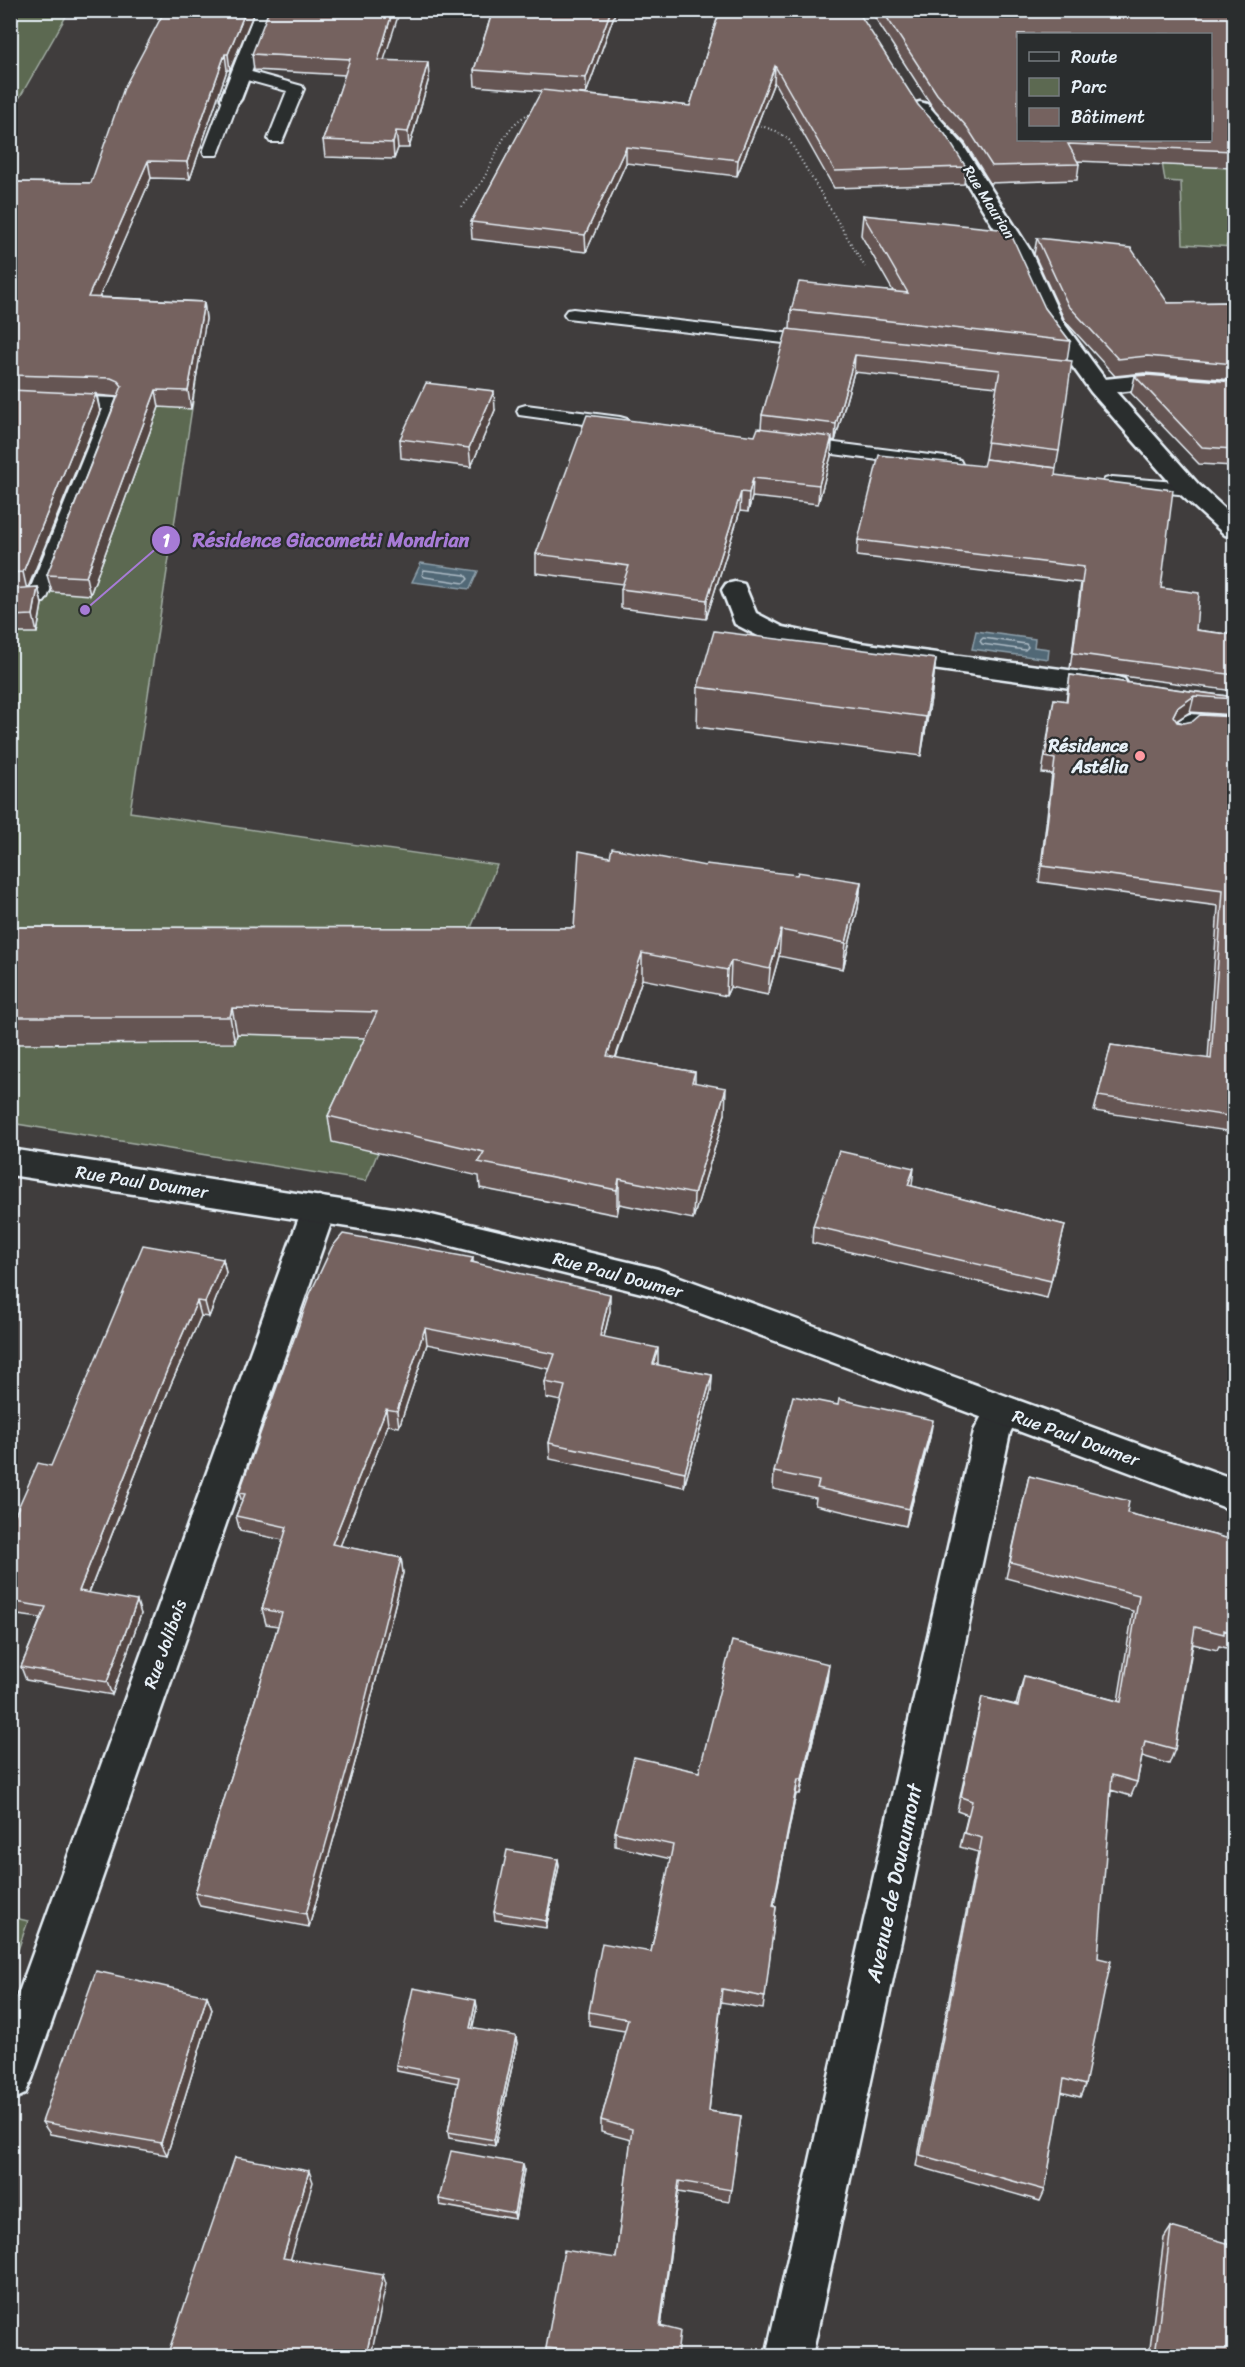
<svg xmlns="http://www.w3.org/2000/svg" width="1245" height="2367" viewBox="0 0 1245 2367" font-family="Sriracha,sans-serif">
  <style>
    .green { fill: #5c6951; stroke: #a2ada4; stroke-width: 1.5 }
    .water { fill: #516876; stroke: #8d9faa; stroke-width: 1.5 }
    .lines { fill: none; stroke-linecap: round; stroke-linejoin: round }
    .shore { stroke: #acbac4; stroke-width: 1.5 }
    .service-casing { stroke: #e8f1f8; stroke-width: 4 }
    .minor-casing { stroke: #e8f1f8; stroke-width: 5 }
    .tertiary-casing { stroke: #e8f1f8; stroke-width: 5 }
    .path { stroke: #e8f1f8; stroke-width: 2; stroke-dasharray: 1 3; stroke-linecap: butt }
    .service { fill: #2a2d2e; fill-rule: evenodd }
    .minor { fill: #2a2d2e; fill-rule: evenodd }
    .tertiary { fill: #2a2d2e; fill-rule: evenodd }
    .wall { fill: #655452; stroke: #e8f1f8; stroke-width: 1.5; fill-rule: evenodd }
    .shaded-wall { fill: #524542; stroke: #e8f1f8; stroke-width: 1.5 }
    .building { fill: #75625f; stroke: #e8f1f8; stroke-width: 1.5; fill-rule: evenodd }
    .poi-dot { fill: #ff9aa2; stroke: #2a2d2e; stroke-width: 2 }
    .labels { text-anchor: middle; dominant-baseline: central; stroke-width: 4.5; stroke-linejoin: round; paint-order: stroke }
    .far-street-label { font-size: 15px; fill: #e8f1f8; stroke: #2a2d2e }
    .poi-label { font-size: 18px; font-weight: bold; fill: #e8f1f8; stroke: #2a2d2e; text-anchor: end }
    .street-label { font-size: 18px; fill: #e8f1f8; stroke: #2a2d2e }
    .near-street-label { font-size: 21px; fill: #e8f1f8; stroke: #2a2d2e }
    .leader { fill: none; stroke: #a77bd6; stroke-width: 2 }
    .callout-dot { fill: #a77bd6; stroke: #2a2d2e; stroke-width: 2 }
    .mark-label { font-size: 18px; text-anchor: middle; font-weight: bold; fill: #fff }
    .callout-label { font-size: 20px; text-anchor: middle; font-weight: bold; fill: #a77bd6; stroke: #2a2d2e; stroke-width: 4.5; stroke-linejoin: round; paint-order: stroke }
  </style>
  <rect width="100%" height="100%" fill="#403d3d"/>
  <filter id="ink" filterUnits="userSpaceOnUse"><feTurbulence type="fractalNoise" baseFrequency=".0167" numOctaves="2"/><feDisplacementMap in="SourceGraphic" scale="12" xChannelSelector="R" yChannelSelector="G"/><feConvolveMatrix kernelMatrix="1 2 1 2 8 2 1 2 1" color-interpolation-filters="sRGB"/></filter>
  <g filter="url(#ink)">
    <path class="green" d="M10,11H69L20,97L11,96Z
      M1234,132V247L1183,244L1181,182L1165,181L1159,143L1210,140Z
      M10,374L196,382L130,812L497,865L366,1181L11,1123Z
      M11,1917L28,1921L11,1970L10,1917Z"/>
    <path class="water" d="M421,563L478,571L470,589L412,582Z
      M976,631L1035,639L1034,647L1049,649L1048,659L972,649Z"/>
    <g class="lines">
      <path class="shore" d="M424,570L465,575L468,579L464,583L425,577L422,575Z
        M983,638L1026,644L1028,647L1025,650L982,644L980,641Z"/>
      <defs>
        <path id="service" d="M241,69L302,86L304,89L282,142H270L268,139L287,91L236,77L233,74L236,71Z
          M231,94L239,99L219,152L217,155H205L203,152L223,99Z
          M573,309L819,337L825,338L828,342L825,346L819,347L567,318L564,314L567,310Z
          M10,394L114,398L121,400L123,404L47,598L44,602L10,605V593L29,592L103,409L10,405Z
          M526,405L620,417L627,419L629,423L627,427L620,429L519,415L517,411L519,407Z
          M796,438L953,458L960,460L962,464L960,468L953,470L789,448L787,444L789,440Z
          M1112,477L1189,483L1196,485L1199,489L1196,493L1189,495L1105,487L1102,483L1105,479Z
          M1190,714L1234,717V731L1195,728C1189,736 1184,738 1174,735L1171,730C1176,722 1181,717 1190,714Z"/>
        <path id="minor" d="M256,10H275L241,99L238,103H224L221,99Z
          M920,102L927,104L963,145L1030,250L1063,322L1105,379L1144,375L1234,382V396L1144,389L1116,392L1198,484L1234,517V537L1225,535L1180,494L1091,392L1041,323L1008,250L945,148L910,108L913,104Z
          M735,582L744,584L756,613L783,627L860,643L1114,676L1124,679L1128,685L1124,691L1114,694L860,659L766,640L735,624L722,590L726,584Z
          M319,1196L331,1200L336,1209L32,2079L25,2094L10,2101V2017L302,1209L307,1200Z
          M1003,1396L1016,1400L1021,1411L1010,1433L812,2356H766L974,1431L990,1400Z"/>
        <path id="tertiary" d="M10,1149L419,1212L658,1269L1234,1479V1511L654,1296L419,1238L10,1175Z"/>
      </defs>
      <use href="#service" class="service-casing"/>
      <use href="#minor" class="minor-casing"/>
      <use href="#tertiary" class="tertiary-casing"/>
      <path class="path" d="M753,123L776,131L789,140L865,267
        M462,207C470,197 479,187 485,176C499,151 504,124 533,112"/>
      <use href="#service" class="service"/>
      <use href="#minor" class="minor"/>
      <use href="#tertiary" class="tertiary"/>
    </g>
    <path class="wall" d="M165,10H255L230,70H227L190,179L151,178L99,297L204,302L206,319L191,409L159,407L90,595L52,592L47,575L117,397L97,395L100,411L28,588L38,587L42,604L37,633H10V182L91,183Z
      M493,10H616L586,94L572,93L690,106L720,10L918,105L966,167L964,184L834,188L774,82L737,176L626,163L586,252L472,239L471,222L542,91L475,86L474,70Z
      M870,10H1234V164L1233,168L1078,161L1079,164L1077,180L990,183L965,143L935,111Z
      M252,54L384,60L429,78L409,148H398L394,159L325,157L323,140L345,75L254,70Z
      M863,215L1045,308L1070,341L1067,360L1059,451L1056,468L985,459L997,387L854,372L835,441L832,440L831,456L818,504L752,497L748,512L740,511L706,619L621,608V589L623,584L536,573V554L755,436L761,428L762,415L790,329L791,310L893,291L861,235Z
      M1037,238L1168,303L1234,302V380L1144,373L1115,376L1065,321L1034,254Z
      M1135,376L1234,382V466L1199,464L1131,393Z
      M495,410L471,467L401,458L400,439Z
      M1055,475L1161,588L1196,630L1234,635V691L1070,669L1081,583L857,556L858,540Z
      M936,659L931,698L921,756L697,727L698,687Z
      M1070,675L1234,697V1132L1094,1111L1111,1045L1208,1059L1218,906L1039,882L1052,774L1042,773L1051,715L1054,699L1066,701ZM1190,712L1234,715V717L1184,723L1177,721Z
      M610,857L861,882L858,908L843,969L779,956L768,995L730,987L726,996L642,979L616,1058L695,1072V1083L725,1114L693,1219L619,1204L617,1215L480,1188L479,1176L332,1142L328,1116L365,1038L237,1034L235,1043L10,1044V927L574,928Z
      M911,1186L1065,1225L1047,1298L812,1243L813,1226Z
      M473,1258V1262L610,1311L604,1337L657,1365L712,1375L711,1391L684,1487L550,1459L549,1443L561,1401L546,1398L545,1382L550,1369L427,1344L399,1427L388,1425L340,1546L401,1558L403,1573L357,1755L309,1927L200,1906L195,1893L278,1626L266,1624L262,1609L283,1540L240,1531L236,1516L242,1502L239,1493Z
      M223,1259L226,1273L209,1317L201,1316L171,1384L89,1593L141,1614L112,1695L26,1680L21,1667L41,1618L10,1614V1526L51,1466Z
      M930,1437L906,1526L815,1505L816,1498L773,1489L774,1472Z
      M1029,1476L1127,1513L1234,1540V1650L1219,1646L1217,1650L1193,1644L1175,1749L1169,1764L1142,1756L1137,1782L1131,1796L1111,1790L1085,2085L1080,2097L1061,2092L1045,2190L1040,2201L916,2166L978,1852L960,1847L968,1815L957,1811L982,1697L1016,1705L1024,1676L1118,1701L1133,1611L1006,1578Z
      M827,1680L800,1794H796L773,1907H776L763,2009L721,2002L709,2111L741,2116L729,2201L678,2192L661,2326L677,2356H547L546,2348L616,2258L631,2140L601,2132V2120L625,2031L589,2025V2012L651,1952L671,1859L615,1846V1832Z
      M558,1859L559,1866L546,1928L495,1920L494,1912Z
      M207,1996L212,2009L167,2155L50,2134L42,2122Z
      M477,2007L472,2028L517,2043L495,2146L449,2138L448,2132L458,2083L397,2071L396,2065Z
      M523,2164L524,2170L515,2219L440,2205L439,2199Z
      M1171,2227L1234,2356H1149L1164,2238Z"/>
    <path class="shaded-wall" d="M246,10H255L230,70L228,54Z
      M393,10H400L379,76L378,60Z
      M611,10H616L586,94V78Z
      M225,54L227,70L190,179L187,162Z
      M428,62L429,78L409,148L408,132Z
      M775,66L774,82L737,176L738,160Z
      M396,131L398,148L394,159L393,143Z
      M626,147V163L586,252L585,235Z
      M148,161L151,178L92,314L88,297Z
      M204,302L206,319L191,409L188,391Z
      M855,355L854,372L835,441L836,424Z
      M156,390L159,407L90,595L86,577Z
      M494,391L495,410L471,467L469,448Z
      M96,394L100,411L27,590L23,572Z
      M832,437L831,456L818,504L819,485Z
      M753,478L752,497L748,512L749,493Z
      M741,492L740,511L706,619L707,600Z
      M38,587L42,604L37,633L33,615Z
      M936,659L931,698L921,756L926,717Z
      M1194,696L1190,712L1173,723V716L1177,708Z
      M861,882L858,908L843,969L846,943Z
      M781,930L779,956L768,995L770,969Z
      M642,953V979L607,1082V1056Z
      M731,961L730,987L726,996L727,970Z
      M232,1008L237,1034L235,1043L230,1017Z
      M726,1088L725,1114L693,1219L694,1194Z
      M914,1168L912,1185L906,1202L908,1185Z
      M619,1179V1204L617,1215V1190Z
      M223,1259L226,1273L209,1317L205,1302Z
      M610,1294V1311L600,1352V1336Z
      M197,1301L201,1316L171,1384L84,1605L79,1591L167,1370Z
      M425,1328L427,1344L399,1427L397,1411Z
      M658,1348V1364H653Z
      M712,1375L711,1391L684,1487L685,1472Z
      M386,1409L388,1425L335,1559L332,1544Z
      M933,1420L930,1437L906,1526L909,1509Z
      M401,1558L403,1573L357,1755L309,1927L306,1914Z
      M137,1601L141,1614L112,1695L107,1682Z
      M829,1664L827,1680L800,1794L802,1779Z
      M798,1779L796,1794L771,1920L773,1906Z
      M558,1859L559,1866L546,1928V1921Z
      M207,1996L212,2009L167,2155L161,2143Z
      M476,2000L477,2007L471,2035L470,2028Z
      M516,2036L517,2043L495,2146L494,2140Z
      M523,2164L524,2170L515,2219L514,2213Z
      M309,2171L313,2182L288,2268L283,2258Z
      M679,2181L678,2192L660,2335V2326Z
      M383,2275L386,2284L371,2356H366Z"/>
    <path class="building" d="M165,10H246L228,54H225L187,162L148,161L88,297L204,302L188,391L156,390L86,577L47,575L122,386L118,381L111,378L10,375V182L91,183L124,88Z
      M269,10H393L378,60L428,62L408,132L396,131L393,143L323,140L350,59L252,54Z
      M493,10H611L586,78L474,70Z
      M720,10H857L918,105L945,134L966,167L835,171L775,66L738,160L626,147L585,235L471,222L542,90L690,106Z
      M882,10H1234V151L1068,144L1079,164L992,166L967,127L937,94ZM1018,34H1210V140H1018Z
      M863,215L1009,230L1045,308L1070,341L791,310L799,282L908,293Z
      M1037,238L1131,248L1168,303L1234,302V364L1147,356L1118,359L1068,305Z
      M787,329L1072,361L1059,451L987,442L1000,370L855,355L836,424L762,415Z
      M1147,375L1234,382V449L1202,447L1135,376Z
      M426,383L494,391L469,448L400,439Z
      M10,390L96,394L23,572L10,573Z
      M587,415L755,436L758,428L832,437L819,485L753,478L749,493L741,492L707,600L621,589L629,566L536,554Z
      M879,455L983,466L985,459L1056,468L1055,475L1173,490L1161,588L1199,593L1196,630L1234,635V675L1073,653L1084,567L858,540Z
      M38,587L33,615L10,616V589Z
      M714,631L936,659L926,717L698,687Z
      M1070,675L1234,697V699L1194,696L1177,708L1173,716L1177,722L1184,723L1193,721L1200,715L1234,717V1117L1098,1096L1111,1045L1211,1059L1223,890L1042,866L1055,759L1045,757L1054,699L1067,701Z
      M612,848L705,866L706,864L797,875L798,872L861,882L846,943L781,930L770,969L731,961L727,970L642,953L607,1056L695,1072L692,1082L726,1088L694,1194L619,1179L617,1190L478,1162L484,1152L328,1116L377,1012L232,1008L230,1017H10V927L574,928L579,851L610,857Z
      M839,1151L914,1168L908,1185L1065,1225L1051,1281L813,1226Z
      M343,1234L473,1258L471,1262L610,1294L600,1336L658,1348L653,1364L712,1375L685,1472L549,1443L565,1386L545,1382L555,1354L425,1328L397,1411L386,1409L332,1544L401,1558L355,1741L306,1914L195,1893L282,1613L262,1609L287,1527L236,1516L245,1494L239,1493L310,1294L332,1247Z
      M143,1245L223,1259L205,1302L197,1301L167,1370L79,1591L137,1601L107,1682L21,1667L46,1607L10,1601V1526L38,1463L51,1466Z
      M793,1396L838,1405L839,1399L933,1420L909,1509L817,1488L819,1481L774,1472Z
      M1029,1476L1129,1501L1127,1513L1234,1540V1633L1224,1630V1634L1195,1627L1175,1749L1145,1741L1137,1782L1112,1775L1098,1958L1111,1961L1085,2085L1064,2079L1045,2190L920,2155L982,1838L964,1833L972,1801L961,1797L982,1697L1018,1706L1024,1676L1121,1702L1139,1595L1010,1562Z
      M732,1641L829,1664L802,1779H798L773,1906L776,1907L765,1997L722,1989L709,2111L741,2116L731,2190L679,2181L660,2326L680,2331L677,2356H576L577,2351L546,2348L564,2250L616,2258L632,2129L601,2120L628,2019L589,2012L602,1943L651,1952L673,1845L615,1832L634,1757L699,1772Z
      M507,1850L558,1859L546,1921L494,1912Z
      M96,1971L207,1996L161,2143L42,2122Z
      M413,1988L476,2000L470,2028L516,2036L494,2140L448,2132L459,2077L396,2065Z
      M451,2151L523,2164L514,2213L439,2199Z
      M235,2157L309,2171L283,2258L383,2275L366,2356H167Z
      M1171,2227L1234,2245V2356H1155Z"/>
  </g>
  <circle class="poi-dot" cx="1140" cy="756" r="6"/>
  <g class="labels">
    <g class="far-street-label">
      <text transform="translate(989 202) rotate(58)">Rue Maurian</text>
    </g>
    <g class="poi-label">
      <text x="1128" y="746">Résidence<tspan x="1128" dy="21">Astélia</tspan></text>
    </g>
    <g class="street-label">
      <text transform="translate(142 1182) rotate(9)">Rue Paul Doumer</text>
      <text transform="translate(618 1275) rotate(15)">Rue Paul Doumer</text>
      <text transform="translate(1076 1438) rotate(20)">Rue Paul Doumer</text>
      <text transform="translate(165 1644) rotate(-70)">Rue Jolibois</text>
    </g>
    <g class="near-street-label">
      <text transform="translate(894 1883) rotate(-78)">Avenue de Douaumont</text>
    </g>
  </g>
  <path class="leader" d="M85 610L166 540"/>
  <g class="callout-dot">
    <circle cx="85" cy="610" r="6"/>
    <circle cx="166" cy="540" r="15"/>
  </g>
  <g class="mark-label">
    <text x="166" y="547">1</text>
  </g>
  <g class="callout-label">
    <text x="331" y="547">Résidence Giacometti Mondrian</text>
  </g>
  <rect width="1245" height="2367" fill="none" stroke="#2a2d2e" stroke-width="36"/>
  <rect x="18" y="18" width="1209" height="2331" fill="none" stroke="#e8f1f8" stroke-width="2" filter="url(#ink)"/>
  <rect x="1017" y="33" width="195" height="108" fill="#2a2d2e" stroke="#767b7f" stroke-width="1.5"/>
  <rect x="1029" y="52" width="30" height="9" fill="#2a2d2e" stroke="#767b7f" stroke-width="1.5"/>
  <text x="1071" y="63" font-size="18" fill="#e8f1f8">Route</text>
  <rect x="1029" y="78" width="30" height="18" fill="#5c6951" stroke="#767b7f" stroke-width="1.5"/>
  <text x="1071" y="93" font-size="18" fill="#e8f1f8">Parc</text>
  <rect x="1029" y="108" width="30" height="18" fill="#75625f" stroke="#767b7f" stroke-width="1.5"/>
  <text x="1071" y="123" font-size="18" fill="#e8f1f8">Bâtiment</text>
</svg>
